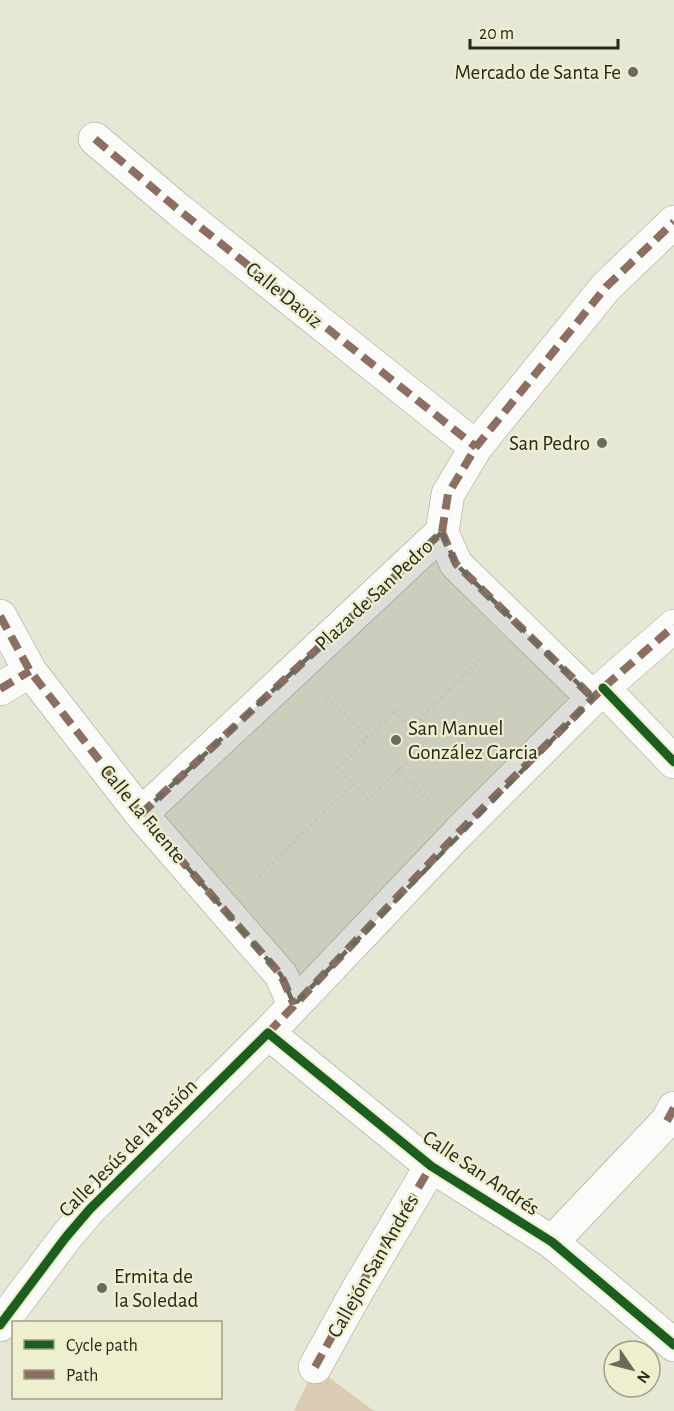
<svg xmlns="http://www.w3.org/2000/svg" width="674" height="1411" viewBox="0 0 674 1411" font-family="'Alegreya Sans',sans-serif">
  <style>
    .green { fill: #dccbb3 }
    .lines { fill: none; stroke-linecap: round; stroke-linejoin: round }
    .street-casing { stroke: #a0a092; stroke-width: 34 }
    .secondary-casing { stroke: #a0a092; stroke-width: 34 }
    .path { stroke: #d6d7d1; stroke-width: 4; stroke-dasharray: 1.5 4.5; stroke-linecap: butt }
    .street { stroke: #fbfbf9; stroke-width: 33 }
    .secondary { stroke: #fbfbf9; stroke-width: 33 }
    .quiet { stroke: #8d6e63; stroke-width: 8; stroke-dasharray: 15 8; stroke-linecap: butt }
    .cycleway-casing { stroke: #edefce; stroke-width: 13 }
    .cycleway { stroke: #1b5e20; stroke-width: 9 }
    .marked { fill: #6a6b5d; fill-opacity: 0.2; stroke: #6a6b5d; stroke-width: 4.5; stroke-dasharray: 12 8; stroke-linejoin: round }
    .poi-dot { fill: #6a6b5d; stroke: #edefce; stroke-width: 2 }
    .labels { text-anchor: middle; dominant-baseline: central; stroke-width: 4.5; stroke-linejoin: round; paint-order: stroke }
    .poi-label { font-size: 21px; fill: #27281c; stroke: #edefce; text-anchor: end }
    .street-label { font-size: 21px; fill: #27281c; stroke: #edefce }
  </style>
  <rect width="100%" height="100%" fill="#e7e7d6"/>
  <path class="green" d="M315,1367L374,1411H294Z"/>
  <g class="lines">
    <defs>
      <path id="street" d="M95,139L180,211L476,447
        M442,532L448,494L476,447L606,287L674,222
        M442,532L456,564L593,698
        M0,616L30,671L141,814L281,975L294,1005
        M603,688L674,762
        M0,689L30,671
        M141,814L442,532
        M268,1033L459,832L603,688L674,626
        M552,1242L667,1121L674,1108
        M315,1367L357,1291L431,1166"/>
      <path id="secondary" d="M0,1325L66,1237L90,1209L268,1033L431,1166L552,1242L674,1345"/>
    </defs>
    <use href="#street" class="street-casing"/>
    <use href="#secondary" class="secondary-casing"/>
    <path class="path" d="M327,697L367,738
      M395,711L426,743L368,799L338,768Z
      M411,728L486,654
      M398,769L429,801
      M255,880L353,784"/>
    <use href="#street" class="street"/>
    <use href="#secondary" class="secondary"/>
    <path class="quiet" d="M95,139L180,211L476,447
      M442,532L448,494L476,447L606,287L674,222
      M442,532L456,564L593,698
      M0,616L30,671L141,814L281,975L294,1005
      M0,689L30,671
      M141,814L442,532
      M268,1033L459,832L603,688L674,626
      M667,1121L674,1108
      M315,1367L357,1291L431,1166"/>
    <defs>
      <path id="cycleway" d="M603,688L674,762
        M0,1325L66,1237L90,1209L268,1033L431,1166L552,1242L674,1345"/>
    </defs>
    <use href="#cycleway" class="cycleway-casing"/>
    <use href="#cycleway" class="cycleway"/>
  </g>
  <path class="marked" d="M442,532L456,564L593,698L294,1005L281,975L141,814Z"/>
  <g class="poi-dot">
    <circle cx="633" cy="72" r="6"/>
    <circle cx="602" cy="443" r="6"/>
    <circle cx="396" cy="740" r="6"/>
    <circle cx="102" cy="1288" r="6"/>
  </g>
  <g class="labels">
    <g class="poi-label">
      <text x="621" y="72">Mercado de Santa Fe</text>
      <text x="590" y="443">San Pedro</text>
      <text x="408" y="728" text-anchor="start">San Manuel<tspan x="408" dy="24">González Garcia</tspan></text>
      <text x="114" y="1276" text-anchor="start">Ermita de<tspan x="114" dy="24">la Soledad</tspan></text>
    </g>
    <g class="street-label">
      <text transform="translate(284 295) rotate(39)">Calle Daoiz</text>
      <text transform="translate(374 595) rotate(-43)">Plaza de San Pedro</text>
      <text transform="translate(143 814) rotate(50)">Calle La Fuente</text>
      <text transform="translate(128 1148) rotate(-45)">Calle Jesús de la Pasión</text>
      <text transform="translate(481 1173) rotate(34)">Calle San Andrés</text>
      <text transform="translate(373 1266) rotate(-60)">Callejón San Andrés</text>
    </g>
  </g>
  <rect x="12" y="1321" width="210" height="78" fill="#edefce" stroke="#9e9f87" stroke-width="1.5"/>
  <rect x="24" y="1340" width="30" height="9" fill="#1b5e20" stroke="#9e9f87" stroke-width="1.5"/>
  <text x="66" y="1351" font-size="18" fill="#27281c">Cycle path</text>
  <rect x="24" y="1370" width="30" height="9" fill="#8d6e63" stroke="#9e9f87" stroke-width="1.5"/>
  <text x="66" y="1381" font-size="18" fill="#27281c">Path</text>
  <g transform="translate(632 1369) rotate(125)"><circle r="28" fill="#edefce" stroke="#9e9f87" stroke-width="1.5"/>
  <path d="M0-4.5L10 22L0 15L-10 22Z" fill="#6a6b5d"/>
  <text y="-9" font-size="16" font-weight="bold" text-anchor="middle" fill="#27281c">N</text>
  </g>
  <path d="M470 39v9h148v-9" fill="none" stroke="#27281c" stroke-width="3"/>
  <text x="479" y="39" font-size="18" fill="#27281c" stroke="#edefce" stroke-width="4.5" paint-order="stroke">20 m</text>
</svg>
